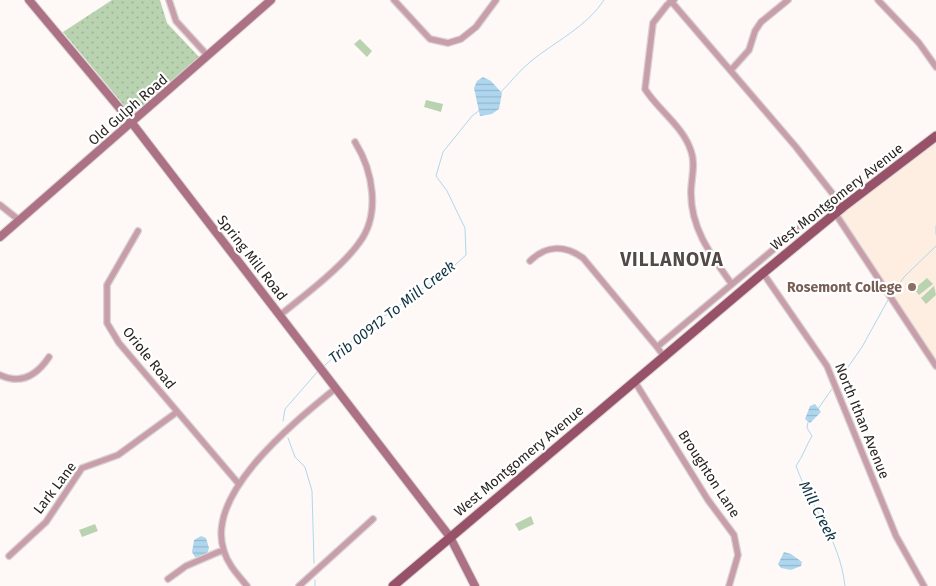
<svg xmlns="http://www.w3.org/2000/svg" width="936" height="586" viewBox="0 0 936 586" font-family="'Fira Sans',sans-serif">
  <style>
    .education { fill: #feede1 }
    .green { fill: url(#green-dots) }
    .pitch { fill: #b9d3b1 }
    .water { fill: url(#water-rules) }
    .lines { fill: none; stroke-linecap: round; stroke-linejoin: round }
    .stream { stroke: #aed7ef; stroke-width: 1 }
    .street-casing { stroke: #d8d3d1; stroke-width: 8 }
    .secondary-casing { stroke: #d8d3d1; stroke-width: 10 }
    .primary-casing { stroke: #d8d3d1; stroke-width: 11 }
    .street { stroke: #c89eaa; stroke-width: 5.5 }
    .secondary { stroke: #ac7184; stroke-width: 8 }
    .primary { stroke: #975169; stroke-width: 9 }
    .education-dot { fill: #8d6e63; stroke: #fff; stroke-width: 2 }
    .labels { text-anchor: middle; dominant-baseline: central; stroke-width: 4.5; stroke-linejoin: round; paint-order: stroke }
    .street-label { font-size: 14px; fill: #292422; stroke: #fff }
    .education-label { font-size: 14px; font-weight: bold; fill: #785e54; stroke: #fff; text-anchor: end }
    .water-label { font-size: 15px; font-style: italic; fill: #123546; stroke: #fff }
    .district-label { font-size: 19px; font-weight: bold; letter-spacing: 1px; fill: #544a45; stroke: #fff }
  </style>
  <defs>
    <pattern id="green-dots" width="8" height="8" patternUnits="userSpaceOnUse" patternTransform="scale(1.25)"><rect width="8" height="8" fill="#b9d3b1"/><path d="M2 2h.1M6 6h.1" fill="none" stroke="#9fb598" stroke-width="1.8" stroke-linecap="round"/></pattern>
    <pattern id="water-rules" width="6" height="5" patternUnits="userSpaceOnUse" patternTransform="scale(1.25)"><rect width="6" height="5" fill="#aed7ef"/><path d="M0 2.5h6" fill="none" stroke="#96b8cd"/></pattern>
  </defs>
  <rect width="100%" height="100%" fill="#fef9f7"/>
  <path class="education" d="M936,141V361L838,214Z"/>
  <path class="green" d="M112,0H160L167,23L200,58L132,115L63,32Z"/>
  <path class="pitch" d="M360,39L372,51L367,57L354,44Z
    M426,100L443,104L441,112L424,107Z
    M927,278L933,284L919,295L914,289Z
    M934,286L936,295L926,304L921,298Z
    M531,516L534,524L519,531L515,524Z
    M95,524L98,531L82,537L79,530Z"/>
  <path class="water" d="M483,77L491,81L502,93L499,109L492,114L480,116L474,88L477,81Z
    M815,404L821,412L810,423L805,419L810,406Z
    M201,536L206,538L209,548L207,555L202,558L195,557L192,552L194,540Z
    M784,552L791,554L802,562L801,566L791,570L781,568L778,564Z"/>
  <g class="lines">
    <path class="stream" d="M500,93C510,83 519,71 530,62C554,42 587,27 604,0
      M936,226V234
      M892,293L905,276L936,246
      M324,366L362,332L454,266L466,255L465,228L447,191L436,176L443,152L472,116L480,110
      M839,380L862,347L888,300
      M818,409L832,389
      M283,421L285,409L319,370
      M808,422L807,428L812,436C806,446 803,456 796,466C812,510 839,536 845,586
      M288,438L295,457L305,467L312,491L314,563
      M315,580V586"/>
    <defs>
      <path id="street" d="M169,0L176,21L208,56
        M394,0L430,39L448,43L461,39L476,27L496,0
        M670,0L796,147L843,207
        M674,0L667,5L653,23L645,89C658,110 683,126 691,151C696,164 691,179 691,193C691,229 711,255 731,283
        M878,0L919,43L936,67
        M731,70L749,50L755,31L761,22L788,0
        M0,205L19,220
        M835,213L936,366
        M138,231L107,285V323L119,343L238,483
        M530,261C546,245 565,245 583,258L657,347
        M763,273L827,366L896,536L924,586
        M280,315C304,296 342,267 359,243C381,214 373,171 355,142
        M665,358L657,347L836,197
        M0,375C21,385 37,375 49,357
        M635,382L708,500L734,535L738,555L729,586
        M9,556L46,522L82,468L118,455L177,412
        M168,579L186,566L223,550
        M247,586C238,575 228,565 224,551C204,493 297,420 336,388
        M299,586L373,519"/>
      <path id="secondary" d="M29,0L132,123L450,537L475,586
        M0,237L271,0"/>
      <path id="primary" d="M393,586L763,273L843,207L936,136"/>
    </defs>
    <use href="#street" class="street-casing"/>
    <use href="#secondary" class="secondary-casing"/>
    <use href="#primary" class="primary-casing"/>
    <use href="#street" class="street"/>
    <use href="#secondary" class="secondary"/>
    <use href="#primary" class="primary"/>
  </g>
  <circle class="education-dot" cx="912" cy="287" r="5"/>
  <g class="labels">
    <g class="street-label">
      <text transform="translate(128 110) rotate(-41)">Old Gulph Road</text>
      <text transform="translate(837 197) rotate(-38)">West Montgomery Avenue</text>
      <text transform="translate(252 258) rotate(52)">Spring Mill Road</text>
      <text transform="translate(149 358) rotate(51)">Oriole Road</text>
      <text transform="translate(862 421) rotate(68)">North Ithan Avenue</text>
      <text transform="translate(519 461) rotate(-40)">West Montgomery Avenue</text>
      <text transform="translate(709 474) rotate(57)">Broughton Lane</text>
      <text transform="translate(55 488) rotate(-53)">Lark Lane</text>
    </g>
    <g class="education-label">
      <text x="902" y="287">Rosemont College</text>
    </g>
    <g class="water-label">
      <text transform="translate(392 312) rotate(-38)">Trib 00912 To Mill Creek</text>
      <text transform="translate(818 511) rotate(63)">Mill Creek</text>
    </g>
    <g class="district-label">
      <text x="672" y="259">VILLANOVA</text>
    </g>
  </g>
</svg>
